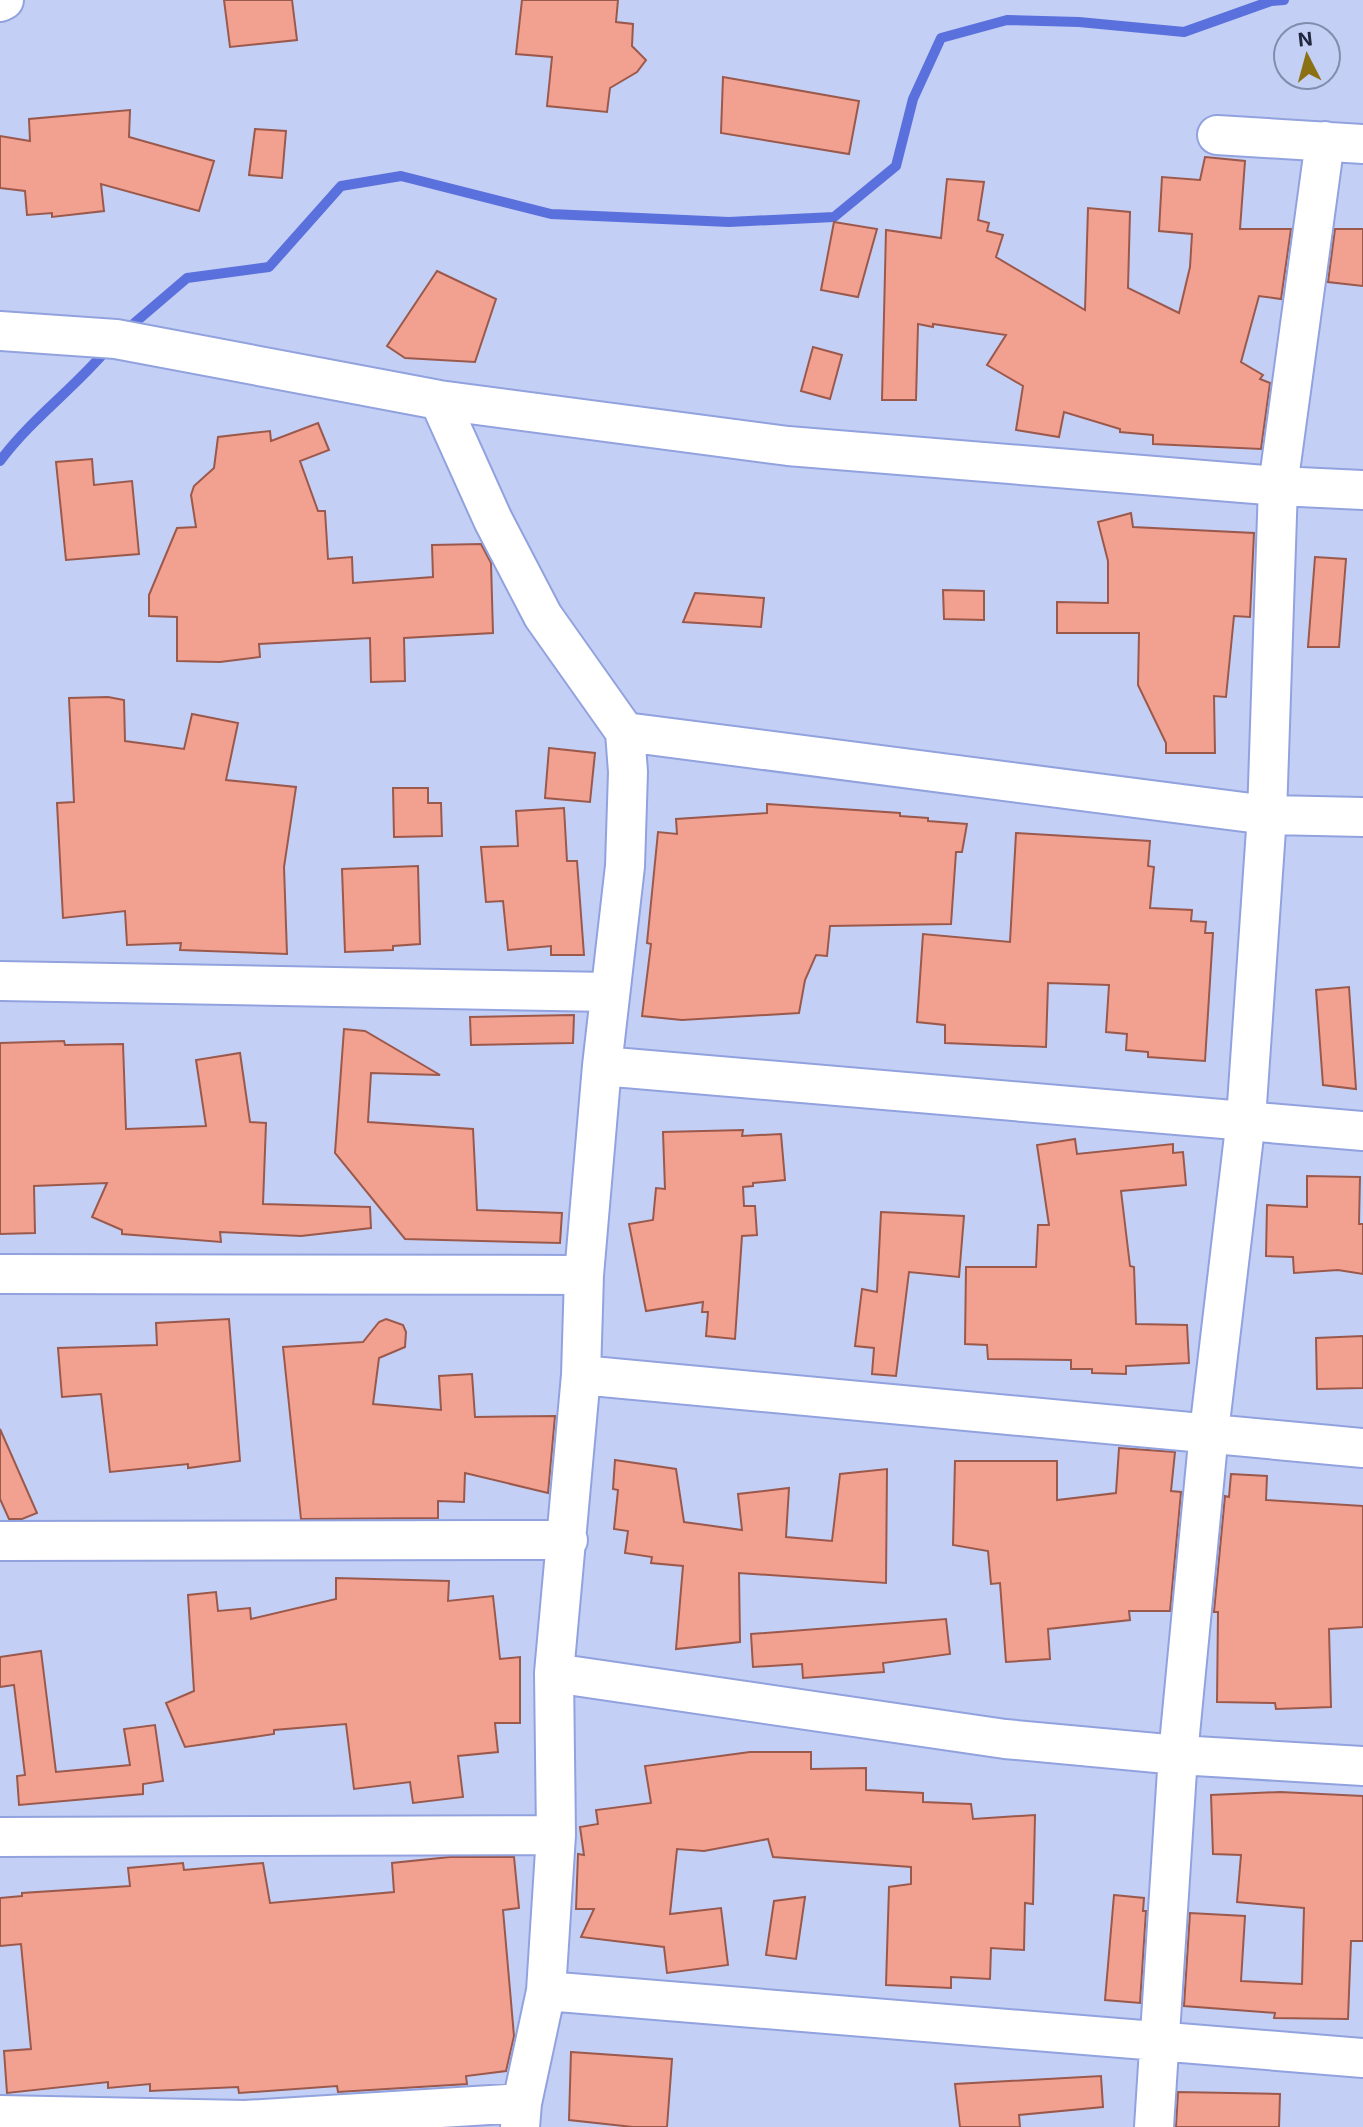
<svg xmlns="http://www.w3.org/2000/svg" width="1363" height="2127" viewBox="0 0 1363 2127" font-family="Inter,sans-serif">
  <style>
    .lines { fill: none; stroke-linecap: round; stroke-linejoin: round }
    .stream { stroke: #5a70dc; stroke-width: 10 }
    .building { fill: #f2a191; stroke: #9b594c; stroke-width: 2 }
    .minor-casing { stroke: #91a2de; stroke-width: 42 }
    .minor { stroke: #fff; stroke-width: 38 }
  </style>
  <rect width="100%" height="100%" fill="#c4cff5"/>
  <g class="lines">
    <path class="stream" d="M125,331L187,278L269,267L341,186L401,176L551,214L729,222L834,217L896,166L913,99L941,38L1007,20L1079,22L1184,32L1271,1L1284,0
      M0,461C31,419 75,388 109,347"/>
  </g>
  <path class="building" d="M224,0H292L297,40L230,47Z
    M522,0H618L616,22L633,24L632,46L646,60L637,72L610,88L607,112L547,106L552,57L516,54Z
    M723,77L859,101L849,154L721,133Z
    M130,110L129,137L214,161L199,211L101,184L104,211L52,217V213L27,215L25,191L0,188V136L30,141L29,119Z
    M255,129L286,131L282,178L249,175Z
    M1205,157L1245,161L1240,229H1291L1281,299L1259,296L1241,362L1263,375L1260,379L1270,383L1261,449L1153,444V435L1120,432V429L1064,412L1059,437L1016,430L1023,386L987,365L1006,335L933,324V327L918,324L916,400H882L886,230L941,238L947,179L984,182L978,220L989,223L987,231L1003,235L996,257L1085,310L1088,208L1130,212L1128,288L1179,313L1190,267L1192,234L1159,231L1162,177L1200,180Z
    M834,222L877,229L858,297L821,290Z
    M1335,229H1363V286L1328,282Z
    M437,271L496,299L475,362L405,358L387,346Z
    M813,347L842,355L830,399L801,391Z
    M318,423L329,450L300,461L318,511H325L328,559L352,557L353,583L433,577L432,545L481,544L491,563L493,633L404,638L405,681L371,682L370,638L259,644L260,657L220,662L177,661V617L149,616V595L177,528L196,527L191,495L194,486L214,468L218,437L270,431L271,441Z
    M92,459L94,485L132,481L139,554L66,560L56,462Z
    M1131,513L1133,527L1254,533L1250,617L1234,616L1226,697L1214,696L1215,753H1166V743L1138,685L1139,633H1057V602L1108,603V561L1098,522Z
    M1315,557L1346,559L1339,647H1308Z
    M943,590L984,591V620L944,619Z
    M695,593L764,598L761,627L683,622Z
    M108,697L124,700L125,741L184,749L192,714L238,723L226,780L296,787L284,867L287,954L180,950L181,943L127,945L125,911L63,918L57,803L74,802L69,698Z
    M549,748L595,753L590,802L545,798Z
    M393,788H428V803H441L442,836L394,837Z
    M767,804L900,813V816L928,818V821L967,824L962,852H956L951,924L830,926L827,956L816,955L805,980L799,1013L682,1020L642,1016L651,944L647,943L658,832L677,834L676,819L767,813Z
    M564,808L567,861H577L584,955H551V946L508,950L503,901L486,902L481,847L518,846L516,811Z
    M1016,833L1150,841L1148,866L1154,867L1150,908L1192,910L1191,921L1206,922L1205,933H1213L1205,1061L1148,1057V1052L1126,1050L1127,1034L1106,1032L1109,985L1048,983L1046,1047L945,1043V1025L917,1022L923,934L1010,942Z
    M418,866L420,944L393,946V950L345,952L342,869Z
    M1349,987L1356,1089L1323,1085L1316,990Z
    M574,1015L573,1043L471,1045L470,1017Z
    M344,1029L365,1031L440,1075L371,1073L368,1122L473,1129L477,1210L562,1213L560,1243L405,1239L335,1153Z
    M64,1041L65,1045L123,1044L126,1129L206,1126L196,1060L240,1053L250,1122L266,1123L263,1204L370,1207L371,1228L301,1236L220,1232L221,1242L122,1234V1230L92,1217L107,1183L34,1186L35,1233L0,1234V1043Z
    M743,1130L742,1136L781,1134L785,1180L753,1183V1186L743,1187L744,1206H755L757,1235L742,1236L735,1339L706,1336L708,1312H702L703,1302L646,1311L629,1224L653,1220L656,1188L665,1189L663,1132Z
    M1075,1139L1077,1154L1173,1144V1153L1183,1152L1186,1185L1121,1191L1130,1266L1134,1267L1136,1324L1187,1325L1189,1363L1126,1366V1374L1092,1373V1369H1071V1360L988,1359L987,1345L965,1344L966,1267H1036L1038,1225H1049L1037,1145Z
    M1307,1176L1360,1177L1359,1224H1363V1274L1338,1270L1294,1273L1293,1257L1266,1256L1267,1205L1307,1207Z
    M881,1212L964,1216L959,1277L909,1272L896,1376L872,1374L874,1348L855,1346L862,1289L877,1292Z
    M229,1319L240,1461L188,1468V1464L110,1472L101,1394L62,1397L58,1348L157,1345L156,1323Z
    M386,1319L403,1325L406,1332L405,1347L379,1358L373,1404L441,1410L439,1376L472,1374L475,1417L555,1416L548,1493L465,1473L464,1502L438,1501V1518L301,1519L283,1347L363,1342L379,1322Z
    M1363,1336V1388L1317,1389L1316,1338Z
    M0,1429L37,1513L22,1519H9L0,1499Z
    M1119,1448L1175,1452L1171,1491L1181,1492L1170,1611H1129L1130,1620L1048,1629L1050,1659L1006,1662L1000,1583L991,1584L988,1551L953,1545L955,1461H1057V1500L1116,1493Z
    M615,1460L676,1469L684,1522L742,1530L738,1494L789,1488L786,1537L832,1541L840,1474L887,1469L886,1583L739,1573L740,1642L676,1649L683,1566L651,1563L652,1557L625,1553L628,1531L614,1529L618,1490L613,1489Z
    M1231,1474L1267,1476L1266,1500L1363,1506V1627L1329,1629L1331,1707L1276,1709L1275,1703L1217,1702L1218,1612H1214L1225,1496L1229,1497Z
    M336,1578L449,1581L448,1601L493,1596L500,1659L520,1657V1723H495L498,1752L458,1756L463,1797L413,1803L410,1782L354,1789L346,1724L274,1730V1734L185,1747L166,1703L194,1691L188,1595L216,1592L218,1611L250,1608L251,1619L336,1599Z
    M946,1619L950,1654L883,1663L884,1672L803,1678L802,1664L753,1667L751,1634Z
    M41,1651L56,1772L130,1765L124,1729L155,1725L163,1781L143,1784V1794L19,1805L17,1776L25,1775L14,1685L0,1687V1657Z
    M750,1752H811V1769L866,1768V1790L923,1793V1802L971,1804L973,1819L1035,1815L1033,1904L1025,1903L1024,1950L991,1948L990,1979L951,1977V1988L886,1985L889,1887L911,1884V1867L773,1857L768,1839L704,1851L677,1849L670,1914L721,1908L728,1965L667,1973L664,1947L581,1937L594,1909H576L578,1854L584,1855L580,1827L598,1824L596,1810L651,1803L645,1766Z
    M1280,1792L1363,1796V1941H1351L1348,2019L1274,2018L1275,2013L1184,2006L1190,1913L1245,1916L1241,1981L1302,1984L1304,1908L1237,1902L1241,1855L1213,1854L1211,1795Z
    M450,1857H514L519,1908L503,1910L514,2036L506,2071L466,2076L467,2084L338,2092L337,2086L239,2093L238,2087L150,2091V2084L108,2088V2082L7,2093L4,2051L31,2049L21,1944L0,1946V1898L22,1896V1893L130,1886L128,1868L183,1863L184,1870L263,1863L270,1903L394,1892L392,1863Z
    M1114,1895L1144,1898L1143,1911H1146L1140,2003L1105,2000Z
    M805,1897L796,1959L766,1955L774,1901Z
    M571,2052L672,2059L667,2127H633L569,2120Z
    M1101,2076L1103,2107L1019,2115L1020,2127H960L955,2084Z
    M1178,2092L1280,2094L1279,2127H1176Z"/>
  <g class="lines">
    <defs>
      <path id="minor" d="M0,2L4,0
        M1217,135L1363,144
        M0,331L116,339L439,400L788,446L1278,486L1363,490
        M439,400L493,520L543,616L625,732L628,772L625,866L602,1066L584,1275L581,1375L554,1673L556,1835L546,1991L522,2103L520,2127
        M625,732L1267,815L1363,817
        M0,981L610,992
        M602,1066L1363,1131
        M0,1274L584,1275
        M581,1375L1363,1448
        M0,1541L568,1540
        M554,1673L1005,1739L1178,1755L1363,1766
        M0,1837L556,1835
        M546,1991L1363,2058
        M0,2115L245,2120L522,2103
        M1154,2127L1178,1755L1209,1432L1246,1119L1267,815L1278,486L1325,141"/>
    </defs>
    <use href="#minor" class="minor-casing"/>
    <use href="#minor" class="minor"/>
  </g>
  <g transform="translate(1307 56) rotate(354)"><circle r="33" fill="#c4cff5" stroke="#828cac" stroke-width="2"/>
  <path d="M0-5L12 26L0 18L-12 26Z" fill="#8b7114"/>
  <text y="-10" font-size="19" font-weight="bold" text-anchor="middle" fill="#20273e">N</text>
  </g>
</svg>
